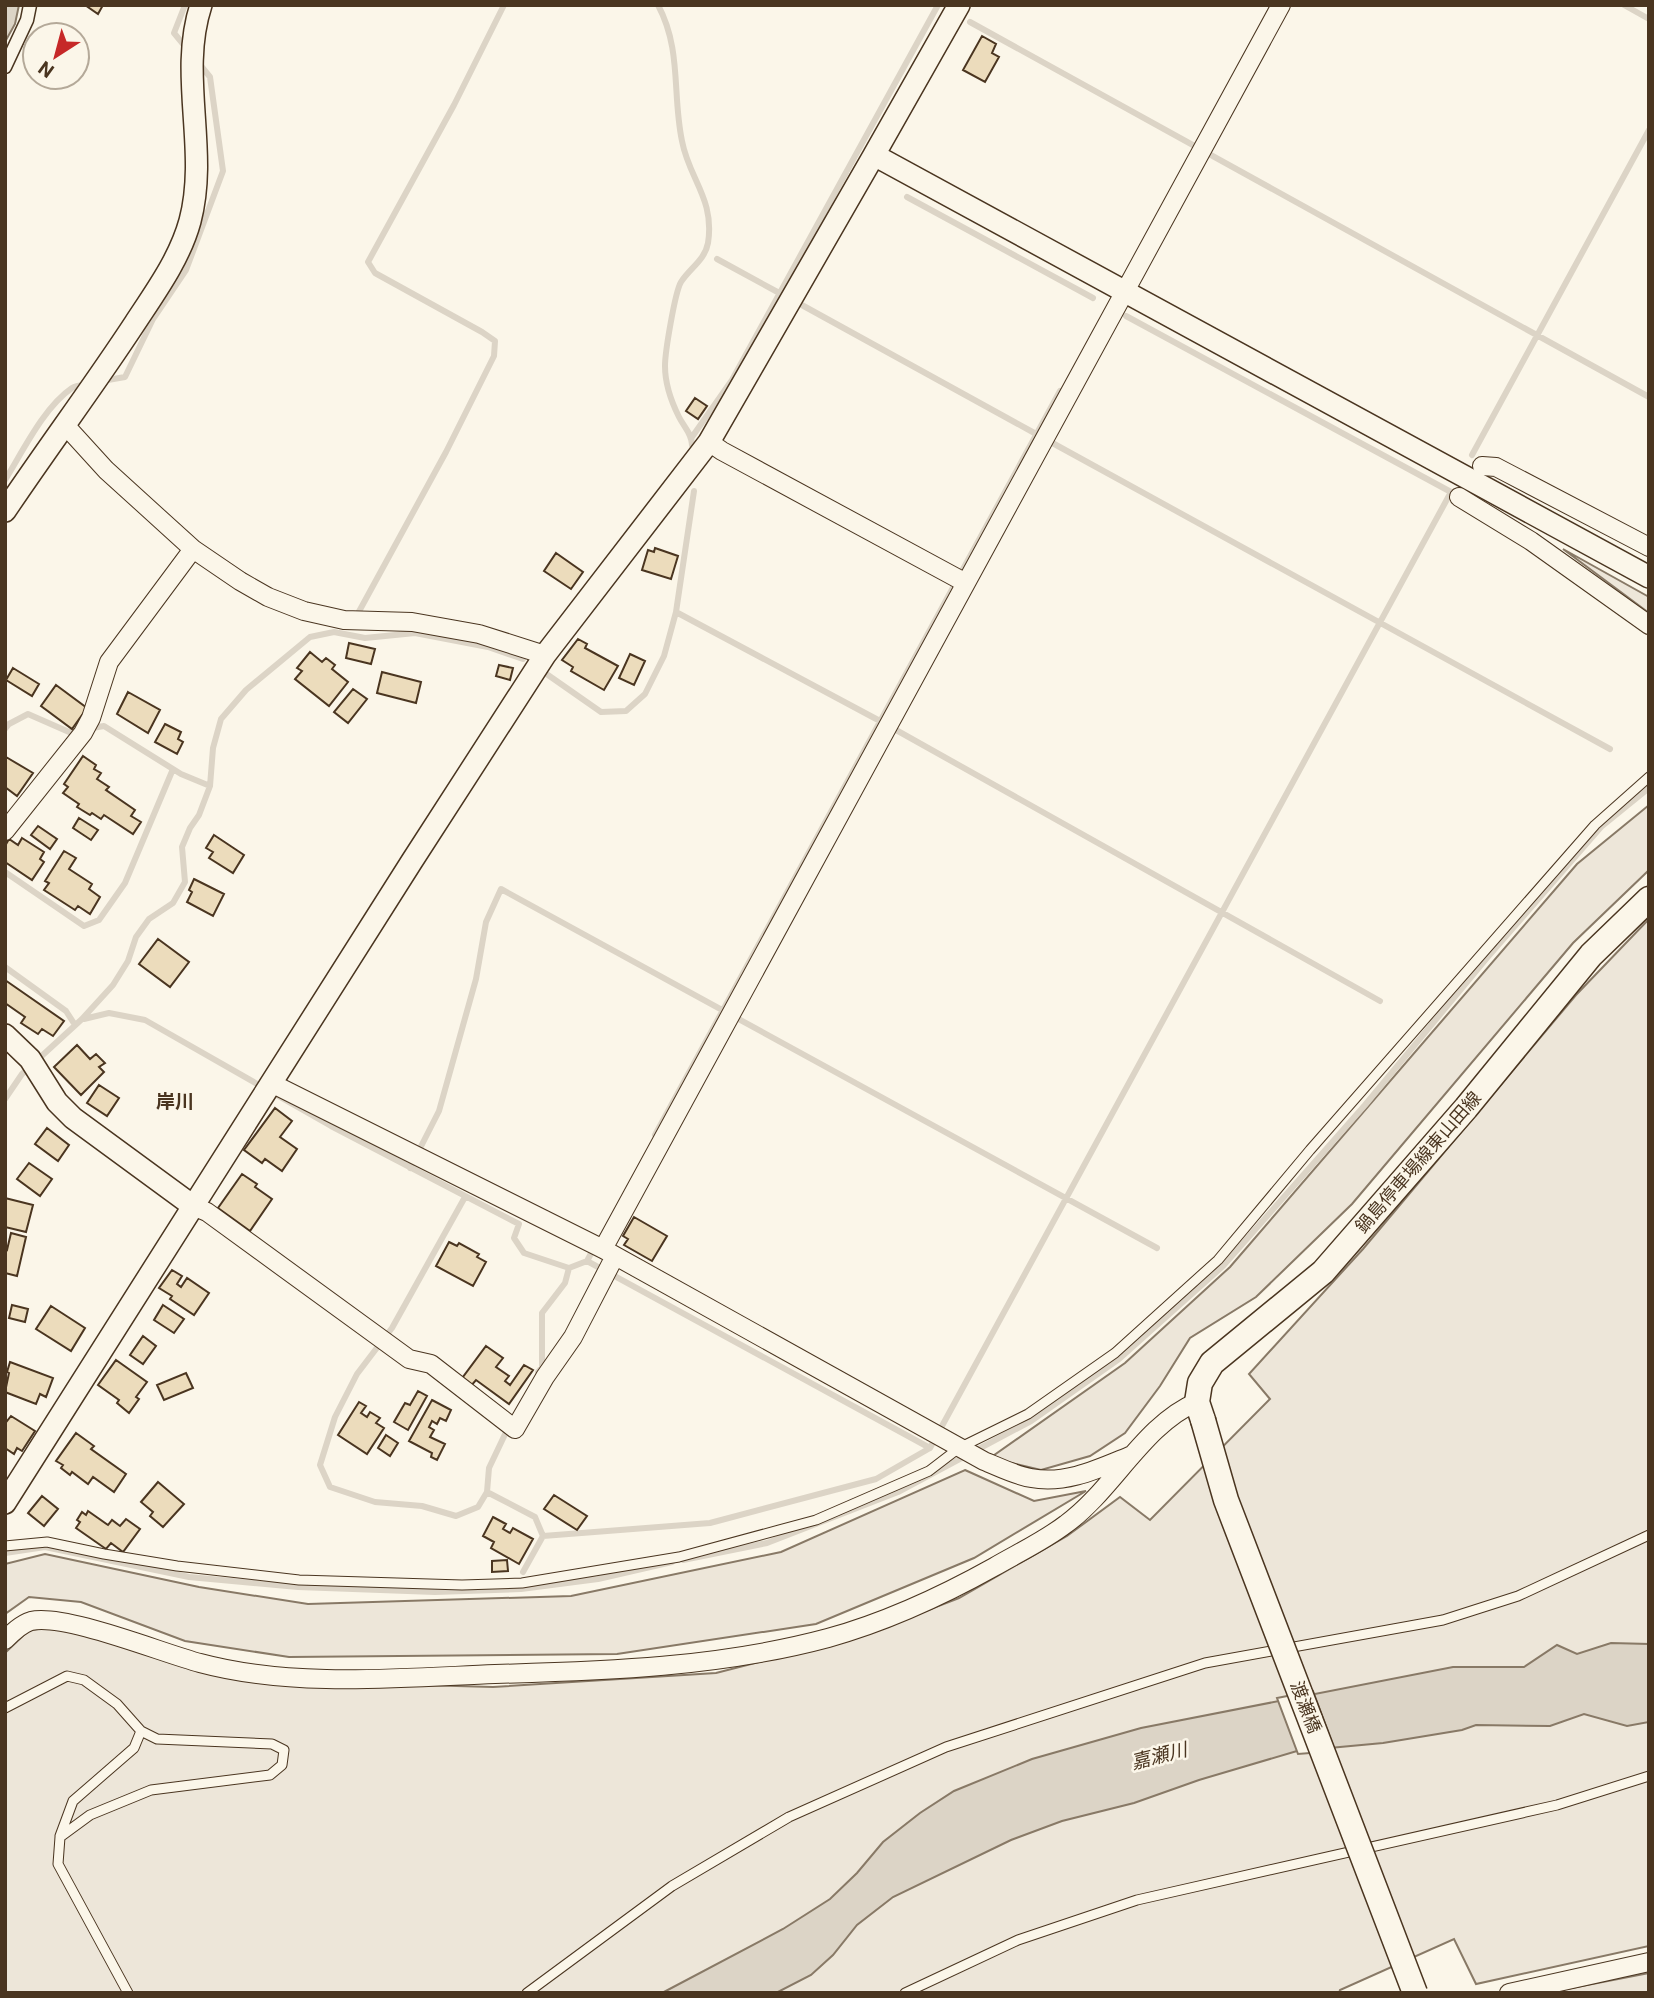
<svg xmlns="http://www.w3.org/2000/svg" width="1654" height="1998" viewBox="0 0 1654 1998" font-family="Roboto,'Noto Sans JP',sans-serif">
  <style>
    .green { fill: #ede6d9; stroke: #887966; stroke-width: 2 }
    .water { fill: #dcd4c6; stroke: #887966; stroke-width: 2 }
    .pier { fill: #fbf6e9; stroke: #887966; stroke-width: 2 }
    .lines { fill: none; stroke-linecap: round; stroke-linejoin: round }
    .stream { stroke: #dcd4c6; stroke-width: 6 }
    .building { fill: #ecdcbc; stroke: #4a3520; stroke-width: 2 }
    .service-casing { stroke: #4a3520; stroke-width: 11 }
    .pedestrian-casing { stroke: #4a3520; stroke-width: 15 }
    .minor-casing { stroke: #4a3520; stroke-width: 20 }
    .tertiary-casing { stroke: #4a3520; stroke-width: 24 }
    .secondary-casing { stroke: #4a3520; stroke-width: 27 }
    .service { stroke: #fbf6e9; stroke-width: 9 }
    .pedestrian { stroke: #fbf6e9; stroke-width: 12 }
    .minor { stroke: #fbf6e9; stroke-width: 18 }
    .tertiary { stroke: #fbf6e9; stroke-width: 21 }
    .secondary { stroke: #fbf6e9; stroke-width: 24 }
    .secondary-bridge-casing { stroke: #4a3520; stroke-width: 27; stroke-linecap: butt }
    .secondary-bridge { stroke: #fbf6e9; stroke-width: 24 }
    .labels { text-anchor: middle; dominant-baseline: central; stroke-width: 5; stroke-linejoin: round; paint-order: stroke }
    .street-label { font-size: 18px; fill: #4a3520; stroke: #fbf6e9 }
    .neighbourhood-label { font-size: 19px; font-weight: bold; fill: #4a3520; stroke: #fbf6e9 }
    .water-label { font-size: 19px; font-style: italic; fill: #4a3520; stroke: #fbf6e9 }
  </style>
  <rect width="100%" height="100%" fill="#fbf6e9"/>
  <path class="green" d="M1563,549L1649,597V613Z
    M1649,805V870L1573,943L1352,1204L1256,1297L1190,1338L1160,1386L1125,1433L1090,1456L1041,1470L990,1458L1125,1363L1230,1267L1577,864Z
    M1649,919V1946L1476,1984L1454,1939L1340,1990L1339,1993H5V1653L29,1630L58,1627L274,1681L493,1687L716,1673L861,1636L959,1598L1067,1536L1120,1497L1150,1520L1270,1399L1249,1374L1363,1249L1576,995Z
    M965,1470L1034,1501L1086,1491L974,1558L816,1624L617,1654L289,1657L185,1641L81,1602L29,1597L5,1614V1564L45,1554L199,1587L308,1604L571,1596L781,1552Z
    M1649,1973V1993H1546Z"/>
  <path class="water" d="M5,5H19L15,24L5,42Z
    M1611,1643L1649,1644V1722L1627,1726L1584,1714L1550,1726L1476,1725L1462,1730L1383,1743L1297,1751L1199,1780L1134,1803L1062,1821L1011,1840L893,1897L857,1925L833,1955L811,1975L776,1993H662L783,1929L830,1899L857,1873L883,1842L920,1813L954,1791L1032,1759L1141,1728L1453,1667H1524L1557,1645L1577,1654Z"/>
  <path class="pier" d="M1313,1691L1335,1751L1298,1754L1277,1698Z"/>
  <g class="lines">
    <path class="stream" d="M185,5L174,33L188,50
      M658,5C682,50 672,94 682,141C689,179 715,199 708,243C705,260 690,268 681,282C675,292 665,352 665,366C665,383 671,401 679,417C684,427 692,434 692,445
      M1624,5L1649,19
      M970,22L1649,397
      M907,197L1093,298
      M717,259L783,295
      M800,304L1038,435
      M102,381L125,377L153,319L186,270L223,171L210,77L197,61
      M692,437L732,380L938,5
      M1047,440L1610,749
      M1472,455L1649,130
      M5,480C23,451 44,407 72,388C77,385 83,385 88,384
      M676,612L880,721L1380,1001
      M356,617L446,452L494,356L495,341L482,332L375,273L368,262L454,105L504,5
      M548,675L601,712L626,711L645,694L664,656L676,612L694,491
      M5,729L9,724L28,714L69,732L104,726L181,774L210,786
      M5,872L84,926L99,920L125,883L173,769
      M5,967L66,1011L75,1025
      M84,1019L109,1013L145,1020L331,1126L519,1224L514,1238L524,1253L569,1268
      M5,1099L22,1074L82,1019L113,985L128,961L136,937L149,919L173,903L185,882L182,847L190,828L199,815L210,786L213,748L221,719L246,690L310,637L334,632L365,638L415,633L488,647L523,659
      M655,1135L1060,391
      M410,1168L439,1111L476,979L486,922L501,889L1157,1248
      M465,1197L392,1328L357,1374L335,1417L320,1465L330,1487L375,1502L422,1506L456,1516L478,1507L487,1492
      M587,1261L930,1448L1451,492L1126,316
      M538,1372L542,1367V1313L565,1283L569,1268L587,1261L595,1246
      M508,1428L489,1468L487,1492L535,1517L543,1536L523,1572
      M543,1536L710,1523L876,1479L930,1448
      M5,1553L45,1547L189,1577L298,1587L435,1592L521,1589L598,1579L672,1562
      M683,1560L767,1543L898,1492L1031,1421L1119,1359L1223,1266L1365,1105L1486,959L1601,827L1649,788"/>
  </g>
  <path class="building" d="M85,5H103L98,14Z
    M982,36L996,44L992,53L999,57L985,82L963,70Z
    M695,398L707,406L698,419L686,411Z
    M655,548L678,556L671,579L642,570L648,550L654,552Z
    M556,553L583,572L571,589L544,571Z
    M578,639L587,644L585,648L618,666L604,690L571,671L573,667L562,660Z
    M349,643L375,649L371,664L346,658Z
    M310,652L322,662L326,658L335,665L332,669L348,682L329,706L295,679L302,671L297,668Z
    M630,654L645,661L634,685L619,678Z
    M499,665L513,668L510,680L496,676Z
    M13,668L39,684L32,696L6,680Z
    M382,672L421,682L416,703L377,693Z
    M56,685L87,708L72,729L41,706Z
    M353,689L367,699L348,723L334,712Z
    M128,692L160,710L148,733L117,714Z
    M165,724L181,732L178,739L183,742L177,754L155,742Z
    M83,756L96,765L94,769L101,773L97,779L109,787L106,790L135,810L131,816L141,822L133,834L104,815L101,819L92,813L90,815L77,807L79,804L63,793L68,787L64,784Z
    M6,757L33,773L17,796L5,787Z
    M79,818L98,830L91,840L73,828Z
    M38,826L57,839L50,849L31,835Z
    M214,835L244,855L233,873L209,858L213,852L206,848Z
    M22,838L44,852L40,859L44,862L32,880L5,862V846L9,839L18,845Z
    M64,851L76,858L69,869L92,884L89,889L100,897L90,914L78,906L75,910L44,890L49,883L45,881Z
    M194,879L224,894L213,916L187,902L192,892L189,890Z
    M158,939L189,962L170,987L139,964Z
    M5,980L64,1021L53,1036L42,1029L38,1034L21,1023L25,1017L5,1003Z
    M77,1045L90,1059L96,1054L105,1063L99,1067L104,1072L81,1095L54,1067Z
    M99,1085L119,1098L107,1116L87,1103Z
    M275,1108L292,1121L280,1137L297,1149L282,1171L265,1159L262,1163L244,1150Z
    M47,1128L69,1145L58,1161L35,1144Z
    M29,1163L52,1179L40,1196L17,1179Z
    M242,1174L257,1184L255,1187L272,1199L250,1231L218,1208Z
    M5,1198L33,1205L26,1232L5,1227Z
    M634,1217L667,1236L652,1261L624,1245L628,1239L623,1236Z
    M11,1233L26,1237L17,1276L5,1273V1249L7,1250Z
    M449,1242L457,1246L459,1243L479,1254L477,1257L486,1262L473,1286L436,1266Z
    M172,1270L182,1276L177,1284L181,1287L187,1278L209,1293L194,1315L170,1299L172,1296L159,1288Z
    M12,1305L28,1309L25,1322L9,1318Z
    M163,1305L184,1319L174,1333L154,1320Z
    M51,1306L85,1328L71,1351L36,1329Z
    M143,1336L156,1346L143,1364L130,1355Z
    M486,1346L503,1358L496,1367L509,1376L505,1381L510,1385L524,1365L533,1370L509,1404L476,1380L470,1387L460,1381Z
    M116,1360L147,1382L136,1397L139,1399L129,1413L117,1403L119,1400L98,1385Z
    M10,1362L53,1378L46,1397L40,1394L36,1404L5,1392L9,1373L7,1372Z
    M186,1373L193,1388L164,1400L157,1385Z
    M418,1391L427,1396L408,1430L394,1422L405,1403L410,1405Z
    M432,1400L451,1410L446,1421L440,1418L437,1424L432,1421L429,1427L434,1430L430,1437L445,1444L437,1460L431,1457L432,1453L409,1441Z
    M359,1402L366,1406L361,1413L367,1417L370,1412L380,1418L376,1423L384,1428L367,1454L338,1435Z
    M11,1416L35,1431L22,1451L17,1448L14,1454L5,1448V1419L7,1421Z
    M76,1433L94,1446L91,1449L126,1474L114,1492L93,1477L88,1484L72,1472L70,1475L61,1468L63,1465L56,1461Z
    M386,1435L398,1443L390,1456L378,1448Z
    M158,1482L184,1504L163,1527L150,1516L153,1512L141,1502Z
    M554,1495L587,1516L577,1530L544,1509Z
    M42,1496L58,1509L44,1526L28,1513Z
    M88,1511L108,1525L112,1520L120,1526L126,1519L140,1529L123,1552L111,1543L106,1549L76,1528L80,1522L77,1520L82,1512L86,1515Z
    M493,1517L506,1524L503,1529L510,1533L513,1528L533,1539L519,1564L491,1548L494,1542L483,1536Z
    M507,1560L508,1571L492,1572V1561Z"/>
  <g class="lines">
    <defs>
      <path id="service" d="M5,1546L47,1542L104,1554L177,1566L299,1580L462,1585L522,1583L679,1557L816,1520L929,1471L959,1448L1028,1414L1115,1353L1218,1260L1310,1150L1595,825L1649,777
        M5,1708L67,1676L84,1680L117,1704L141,1731L157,1739L272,1744L284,1750L282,1765L270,1775L151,1790L90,1815L60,1837L58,1864L128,1993
        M60,1836L73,1801L134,1748L141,1731
        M527,1993L672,1886L789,1817L946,1747L1205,1663L1443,1620L1518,1596L1649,1535
        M905,1993L1018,1940L1137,1900L1557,1805L1649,1776"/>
      <path id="pedestrian" d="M5,67L27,20L30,5"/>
      <path id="minor" d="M65,425L106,470L193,549L240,581L268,597L304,611L344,620L412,622L479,634L545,655
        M709,442L722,451L966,583
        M1482,466L1496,467L1649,547
        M1459,497L1531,541L1649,625
        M5,831L83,733L91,718L109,662L193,549
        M271,1083L603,1249L984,1461C999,1467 1014,1475 1031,1478C1066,1485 1100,1468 1132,1455
        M193,1206L207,1212L409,1359L431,1364L515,1429L545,1377L573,1337L615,1256
        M603,1249C829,835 1053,419 1281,5
        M5,1640C12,1633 21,1624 31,1621C64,1613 162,1653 200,1663C293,1688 400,1678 495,1674C607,1671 720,1667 828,1638C886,1622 942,1596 994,1567C1018,1553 1044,1541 1066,1524C1113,1490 1144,1424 1197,1402
        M1509,1993L1649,1962"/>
      <path id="tertiary" d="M959,5L874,155L1649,577
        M5,511C48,447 93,387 135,323C156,291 180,258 190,221C209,150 178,75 201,5
        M5,1035L30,1059L57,1102L73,1118L193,1206
        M5,1503L412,861L545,655L709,442L874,155"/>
      <path id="secondary" d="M1203,1420L1197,1402L1200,1383L1212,1363L1323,1272L1466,1108L1591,955L1649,899"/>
    </defs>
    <use href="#service" class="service-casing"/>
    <use href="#pedestrian" class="pedestrian-casing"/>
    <use href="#minor" class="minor-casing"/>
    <use href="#tertiary" class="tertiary-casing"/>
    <use href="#secondary" class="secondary-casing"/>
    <use href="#service" class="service"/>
    <use href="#pedestrian" class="pedestrian"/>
    <use href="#minor" class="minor"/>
    <use href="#tertiary" class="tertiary"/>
    <use href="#secondary" class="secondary"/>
    <defs>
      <path id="secondary-bridge" d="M1203,1420L1226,1500L1415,1993"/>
    </defs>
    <use href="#secondary-bridge" class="secondary-bridge-casing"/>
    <use href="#secondary-bridge" class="secondary-bridge"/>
  </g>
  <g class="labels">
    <g class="street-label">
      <text transform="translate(1418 1162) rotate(-49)">鍋島停車場線東山田線</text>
      <text transform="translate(1306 1707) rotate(69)">渡瀬橋</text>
    </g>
    <g class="neighbourhood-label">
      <text x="175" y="1101">岸川</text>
    </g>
    <g class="water-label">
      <text transform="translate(1159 1756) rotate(-14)">嘉瀬川</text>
    </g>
  </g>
  <rect width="1654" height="1998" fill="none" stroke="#4a3520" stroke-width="14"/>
  <g transform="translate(56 56) rotate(216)"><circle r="33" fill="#fbf6e9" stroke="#b4a999" stroke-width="2"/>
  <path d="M0-5L12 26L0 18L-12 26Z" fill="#c62828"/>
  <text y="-10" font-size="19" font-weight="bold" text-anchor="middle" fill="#4a3520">N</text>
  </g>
</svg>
